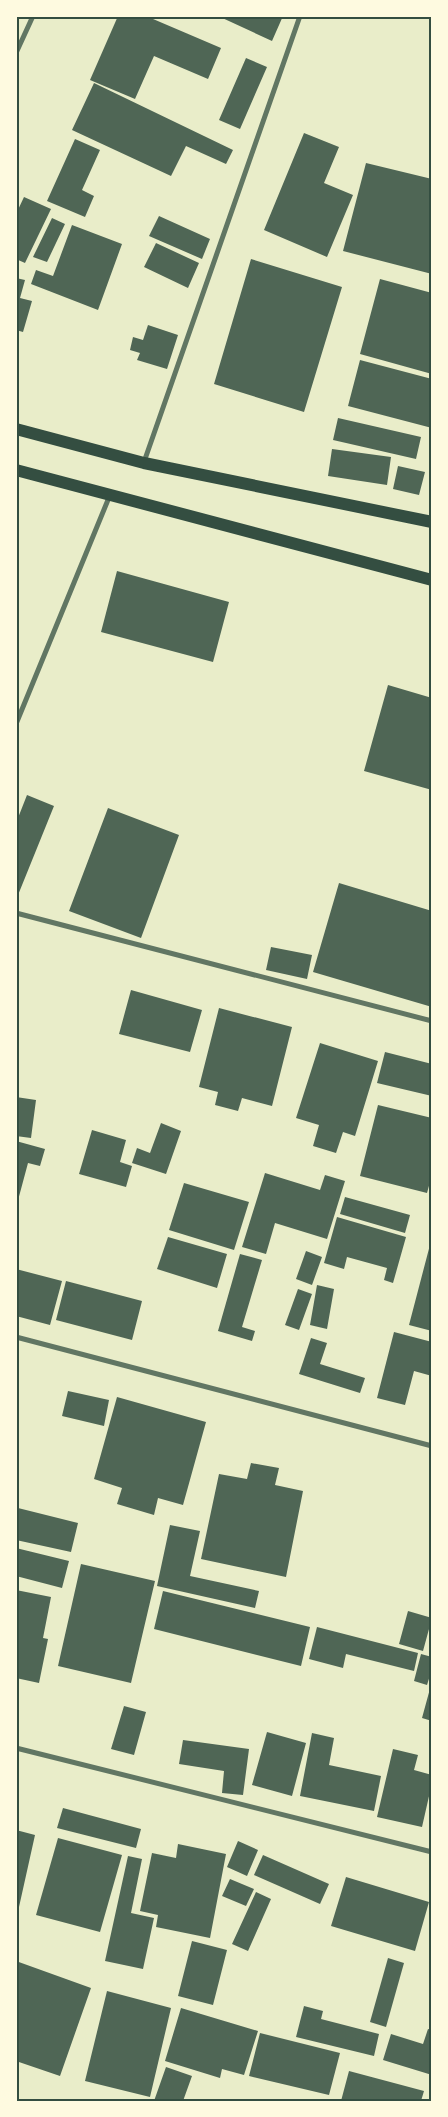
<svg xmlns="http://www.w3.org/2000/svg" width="448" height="2117" viewBox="0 0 448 2117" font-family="Karla,sans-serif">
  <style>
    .building { fill: #4f6655 }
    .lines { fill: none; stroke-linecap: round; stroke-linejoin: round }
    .minor { stroke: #617663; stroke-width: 5 }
    .primary { stroke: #344e41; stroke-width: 12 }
    .neatline { fill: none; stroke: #344e41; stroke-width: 2 }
  </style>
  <rect width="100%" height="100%" fill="#e9edc9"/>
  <path class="building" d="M118,16H146L221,48L208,79L154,56L135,99L90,80Z
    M218,16H283L272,41Z
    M246,58L267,67L240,129L219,120Z
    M94,83L233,150L226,164L186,146L171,176L72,130Z
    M304,133L339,147L324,183L353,195L327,257L264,230Z
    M75,139L100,150L82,190L94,196L85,217L47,201Z
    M366,163L432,179V274L343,251Z
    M24,197L51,209L25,263L16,259V214Z
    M159,216L210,239L202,259L149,236Z
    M52,218L65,224L47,262L33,257Z
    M72,225L122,244L98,310L31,284L36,270L53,276Z
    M156,243L199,263L188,288L144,267Z
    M251,259L342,287L304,412L214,384Z
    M16,278L25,280L20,298L32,301L23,332L16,330Z
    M380,279L432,293V374L360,354Z
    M148,325L178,335L167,369L137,360L140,353L130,350L133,337L143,340Z
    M360,360L432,379V428L348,406Z
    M338,418L421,437L416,459L333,440Z
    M332,449L391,457L387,485L328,476Z
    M398,466L425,472L419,495L393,489Z
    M117,571L229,602L213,662L101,632Z
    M388,685L432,698V790L364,771Z
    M27,795L54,806L16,900V823Z
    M108,808L179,835L141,938L69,911Z
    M339,883L432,911V1007L313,972Z
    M271,947L312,955L307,979L266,970Z
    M131,990L202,1010L190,1052L119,1034Z
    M219,1008L292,1027L272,1106L242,1098L238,1111L215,1105L218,1092L199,1087Z
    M320,1043L378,1061L355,1136L343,1132L336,1153L313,1146L319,1125L296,1118Z
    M385,1052L432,1064V1096L377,1083Z
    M16,1097L36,1100L31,1138L16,1136Z
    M378,1105L432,1118V1175L427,1193L360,1176Z
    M161,1123L181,1131L166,1174L132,1163L137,1148L150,1153Z
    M92,1130L126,1140L120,1162L132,1166L126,1187L79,1174Z
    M16,1141L45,1149L40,1166L28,1163L17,1204Z
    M265,1173L320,1190L325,1175L345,1181L327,1239L275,1223L266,1254L242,1247Z
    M184,1183L249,1202L234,1250L169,1230Z
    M345,1197L410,1215L405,1233L340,1214Z
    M337,1217L406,1237L393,1283L384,1280L387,1268L347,1257L344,1269L324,1263Z
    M168,1237L227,1254L217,1288L157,1269Z
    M431,1241H432V1331L409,1325Z
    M306,1251L322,1257L312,1285L296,1279Z
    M240,1254L262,1260L242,1327L255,1331L252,1341L218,1331Z
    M16,1269L62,1281L50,1325L16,1316Z
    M66,1281L142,1301L132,1340L56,1320Z
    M317,1285L334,1289L327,1329L310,1325Z
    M298,1289L312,1294L299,1330L285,1325Z
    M394,1332L432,1342V1376L414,1371L405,1405L377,1398Z
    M311,1338L327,1343L320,1364L365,1378L360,1393L299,1374Z
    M68,1391L109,1400L104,1426L62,1416Z
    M117,1397L206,1422L183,1505L158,1498L154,1515L117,1504L122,1488L94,1479Z
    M251,1463L279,1468L275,1485L303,1491L286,1577L201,1559L219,1474L247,1479Z
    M18,1508L78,1523L71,1552L16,1540V1518Z
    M170,1525L200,1531L190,1576L259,1591L255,1608L157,1586Z
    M16,1548L69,1561L62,1588L16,1576Z
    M81,1564L155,1581L131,1683L58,1666Z
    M16,1590L51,1597L43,1638L48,1639L39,1683L16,1678Z
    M163,1591L310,1627L301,1666L154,1629Z
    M408,1611L432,1618L423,1651L399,1644Z
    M317,1627L418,1653L414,1671L346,1654L343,1668L309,1659Z
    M421,1654L432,1657V1669L427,1685L414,1681Z
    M431,1685H432V1721L422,1718Z
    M124,1706L146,1712L134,1755L111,1749Z
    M267,1732L306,1743L292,1796L252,1785Z
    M312,1733L334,1738L329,1765L381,1776L374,1811L300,1796Z
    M183,1740L249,1749L243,1795L222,1793L224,1771L179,1764Z
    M393,1749L418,1755L414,1770L432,1775V1783L422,1827L377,1817Z
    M63,1808L141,1829L136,1848L57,1828Z
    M16,1830L35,1835L17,1916H16Z
    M58,1838L122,1855L100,1932L36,1915Z
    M238,1841L258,1850L247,1876L227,1867Z
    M178,1844L226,1854L210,1938L156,1927L158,1915L140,1911L152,1853L176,1858Z
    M263,1855L329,1884L320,1904L254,1875Z
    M128,1856L142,1859L131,1913L154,1918L143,1969L105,1961Z
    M346,1877L429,1902L415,1951L331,1926Z
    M230,1879L254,1889L246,1906L222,1896Z
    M256,1892L271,1899L248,1951L232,1944Z
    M192,1941L227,1950L213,2005L178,1996Z
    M388,1958L404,1963L386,2027L370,2022Z
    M16,1961L91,1988L60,2076L16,2061Z
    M107,1991L171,2008L150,2097L85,2081Z
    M304,2006L323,2011L321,2019L379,2034L374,2056L296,2037Z
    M181,2008L258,2031L244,2075L222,2069L220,2078L165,2061Z
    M428,2029L432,2030V2075L383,2060L391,2034L423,2044Z
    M260,2033L340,2053L329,2095L249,2076Z
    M166,2067L192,2076L183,2101H154Z
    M349,2071L424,2091L421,2101H341Z"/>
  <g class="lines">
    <path class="minor" d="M16,53L33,16
      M144,462L300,16
      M16,724L110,495
      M16,913L432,1021
      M16,1337L432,1446
      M16,1748L432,1852"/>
    <path class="primary" d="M16,429L144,463L432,522
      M16,470L432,580"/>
  </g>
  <rect width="448" height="2117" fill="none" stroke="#fefae0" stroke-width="35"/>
  <rect x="18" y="18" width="412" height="2082" class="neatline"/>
</svg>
